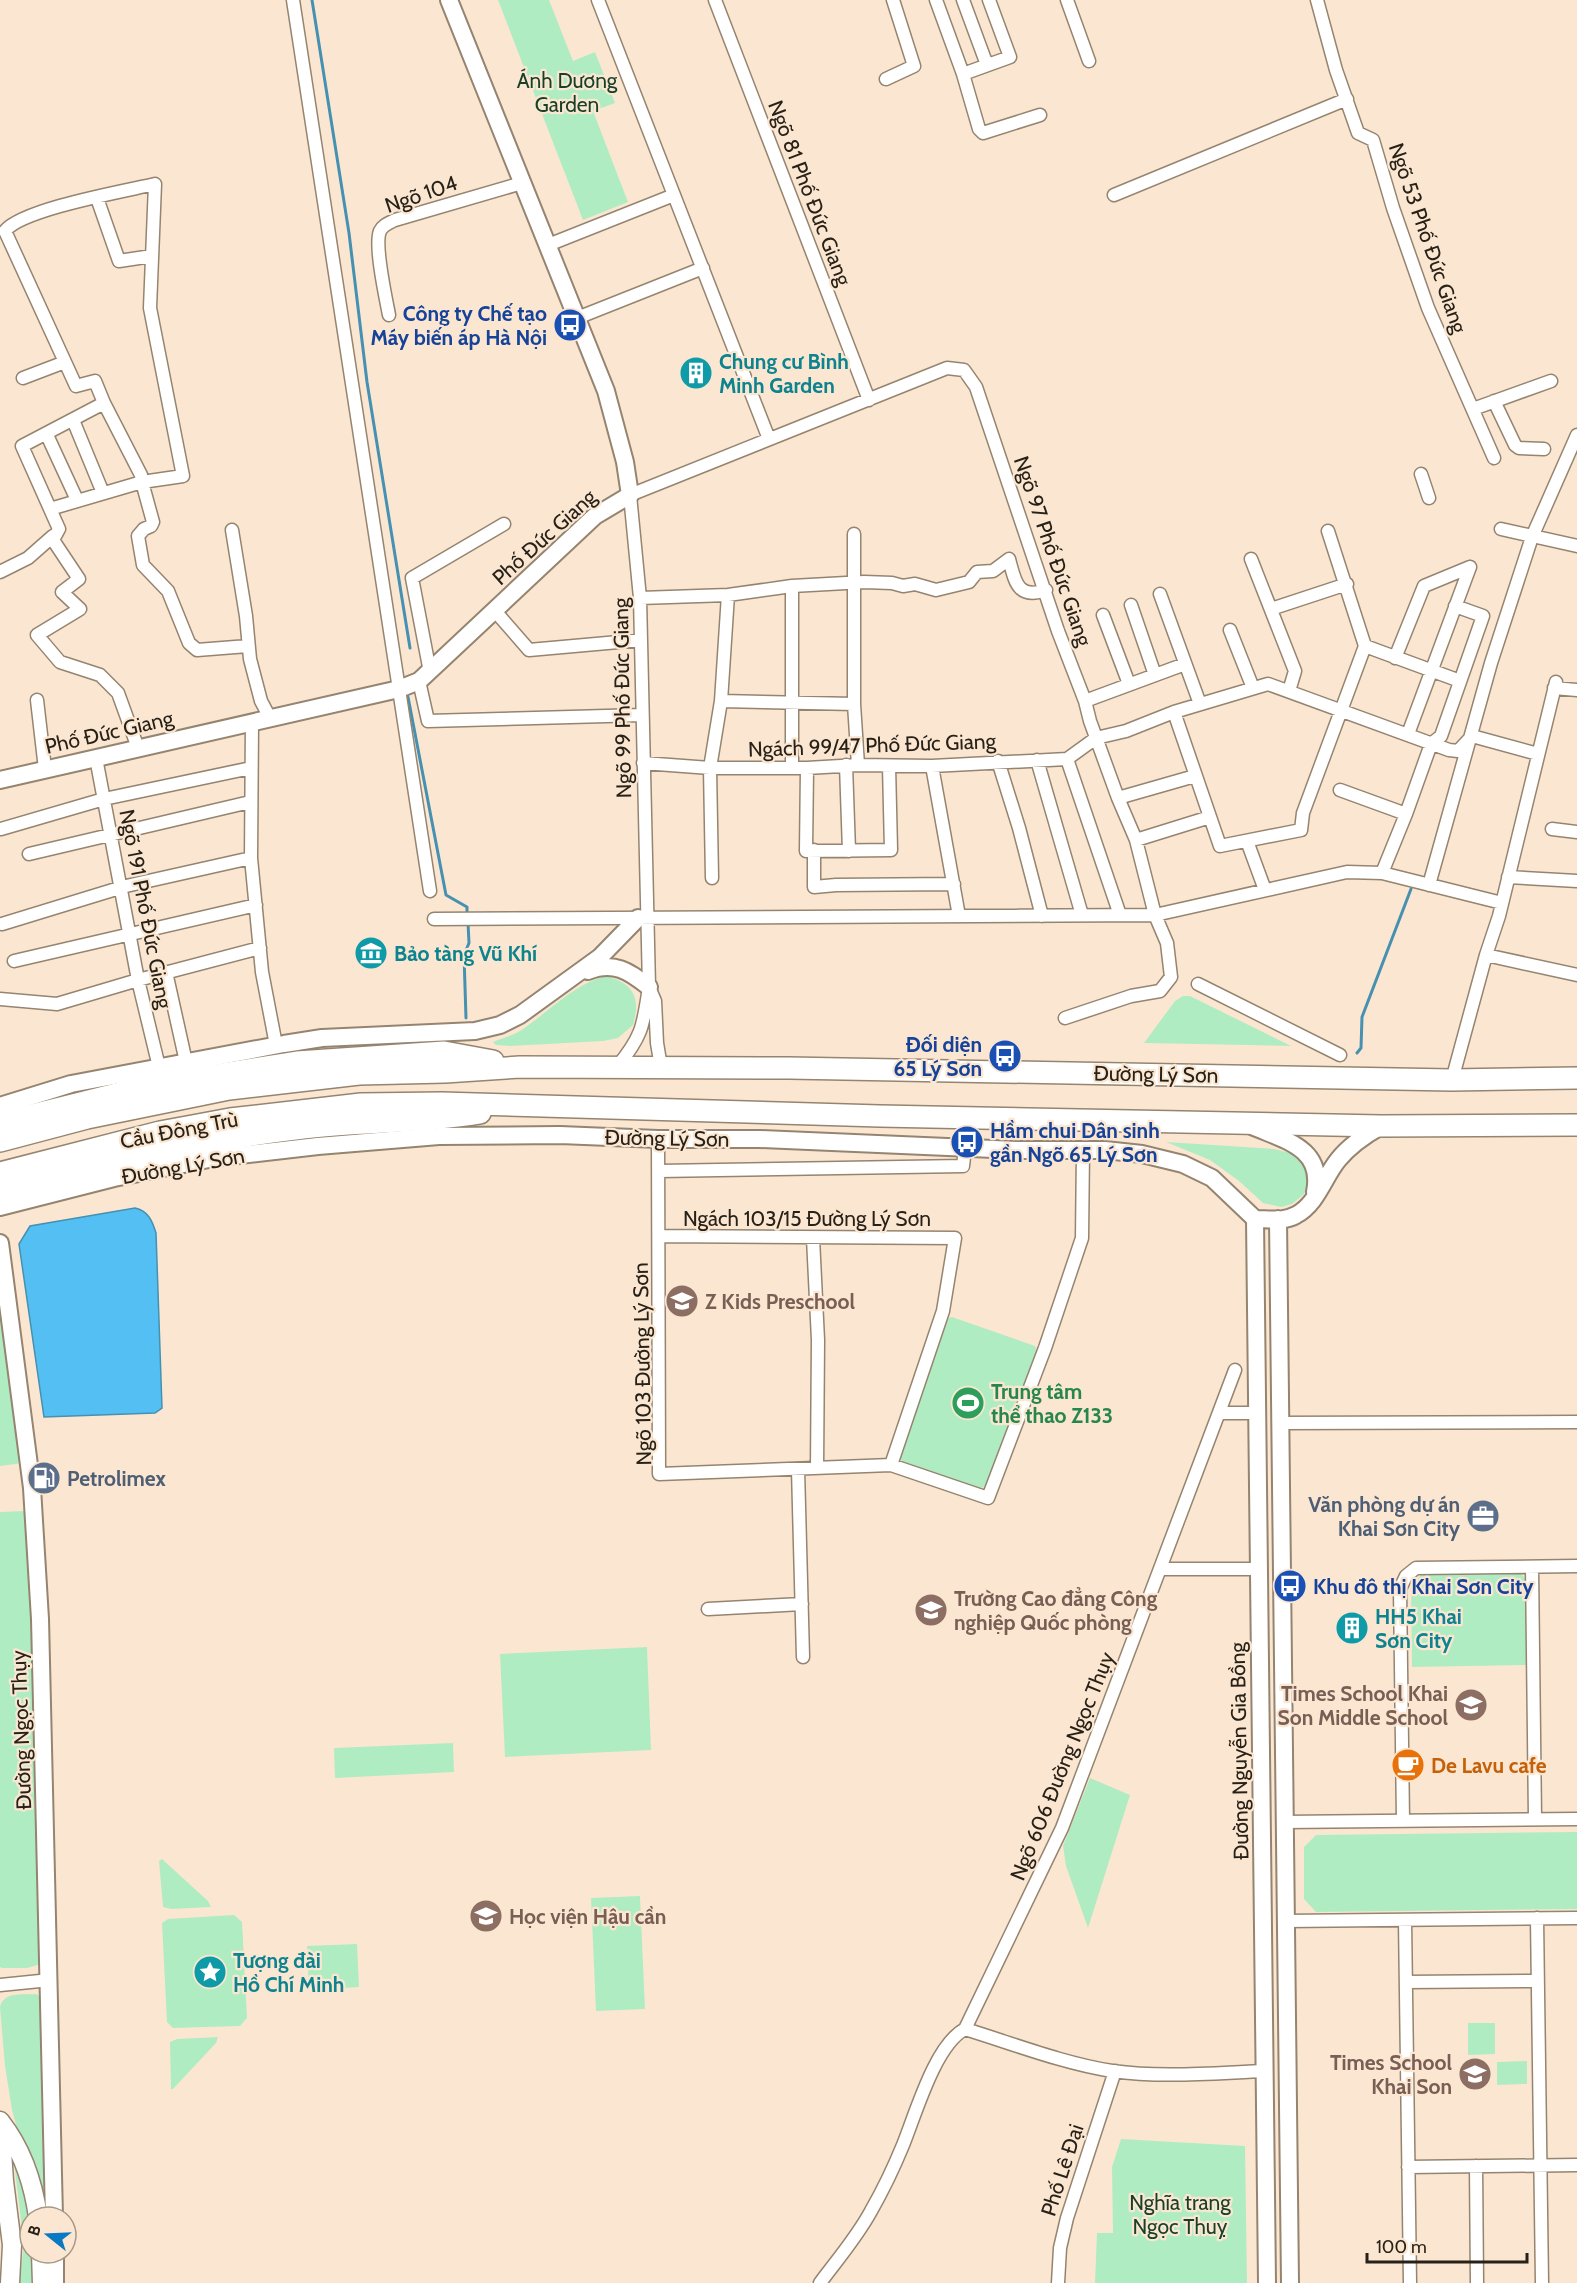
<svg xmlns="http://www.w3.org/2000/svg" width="1577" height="2283" viewBox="0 0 1577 2283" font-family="Cabin,sans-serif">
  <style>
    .green { fill: #b0ecc2 }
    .water { fill: #53bff3; stroke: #4690b1; stroke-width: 1.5 }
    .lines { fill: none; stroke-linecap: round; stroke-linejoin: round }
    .stream { stroke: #4690b1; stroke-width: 3 }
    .street-casing { stroke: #95846f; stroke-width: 15 }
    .secondary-casing { stroke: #95846f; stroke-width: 20 }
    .primary-casing { stroke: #95846f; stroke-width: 21 }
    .highway-casing { stroke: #95846f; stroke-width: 24 }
    .street { stroke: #fff; stroke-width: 12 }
    .secondary { stroke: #fff; stroke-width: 16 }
    .primary { stroke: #fff; stroke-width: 18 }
    .highway { stroke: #fff; stroke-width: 21 }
    .labels { text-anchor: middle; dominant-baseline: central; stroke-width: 4.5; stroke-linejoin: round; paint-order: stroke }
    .park-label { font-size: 21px; fill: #183f27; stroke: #fbe7d1 }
    .street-label { font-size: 21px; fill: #282118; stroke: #fbe7d1 }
    .transit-label { font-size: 21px; font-weight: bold; fill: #164399; stroke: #fbe7d1; text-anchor: end }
    .culture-label { font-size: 21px; font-weight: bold; fill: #0d838f; stroke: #fbe7d1; text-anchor: start }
    .education-label { font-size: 21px; font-weight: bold; fill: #785e54; stroke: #fbe7d1; text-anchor: start }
    .leisure-label { font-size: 21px; font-weight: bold; fill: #27864d; stroke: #fbe7d1; text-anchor: start }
    .service-label { font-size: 21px; font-weight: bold; fill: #4e5e75; stroke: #fbe7d1; text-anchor: start }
    .food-label { font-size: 21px; font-weight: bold; fill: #c56008; stroke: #fbe7d1; text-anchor: start }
  </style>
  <rect width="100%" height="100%" fill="#fbe7d1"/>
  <path class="green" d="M498,0H549L573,61L595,52L615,103L593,111L628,202L583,220Z
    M607,976C634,984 641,998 633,1025L618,1038L603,1041L510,1046L496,1045L493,1042C502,1038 512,1036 520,1031C548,1013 574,983 607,976Z
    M1183,996H1190L1291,1046L1144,1043L1175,1001Z
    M1166,1142L1274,1149L1290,1153L1307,1168L1310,1182L1304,1194L1292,1204L1281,1207L1263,1203L1239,1181L1210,1160Z
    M0,1272L23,1463L0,1466Z
    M952,1317L1035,1346L1039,1355L993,1483L979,1489L902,1461L898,1452L943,1320Z
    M23,1511L25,1512L31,1542L41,1964L27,1968H2L0,1967V1512Z
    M1521,1574L1526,1579L1529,1665L1412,1667L1411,1586L1421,1575Z
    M647,1647L651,1750L505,1757L500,1654Z
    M453,1743L454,1772L335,1778L334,1748Z
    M1090,1778L1130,1795L1088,1928L1066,1866L1063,1846Z
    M1577,1832V1909L1316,1912L1304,1899V1847L1316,1835Z
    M162,1859L208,1901L211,1907L171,1909L163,1907L159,1861Z
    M640,1896L645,2009L596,2011L591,1898Z
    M234,1915L242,1922L247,2018L240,2026L173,2028L167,2022L162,1923L168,1919Z
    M357,1944L359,1987L309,1990L307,1946Z
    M36,1994L43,1998L50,2217H42L12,2110L5,2066L0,2007C4,1991 22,1995 36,1994Z
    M1468,2023H1495V2054L1468,2055Z
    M218,2037L216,2043L173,2089H171L170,2042L177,2039Z
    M1527,2061V2084L1497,2085V2062Z
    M1121,2139L1245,2146L1247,2283H1095L1097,2233H1113L1112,2167Z
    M12,2146H15L30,2217V2253H37L38,2283H19L24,2245Z"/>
  <path class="water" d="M135,1208C148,1211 152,1220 156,1233L162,1408L155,1413L44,1417L19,1244L30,1226Z"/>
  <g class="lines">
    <path class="stream" d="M312,0L349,233L367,382L410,648
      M408,697L446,895L467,907V917
      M466,1018L464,955L469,943L468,923
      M1357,1053L1361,1048L1362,1017L1411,889"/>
    <defs>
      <path id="street" d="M293,0L430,891
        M598,0L769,439
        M715,0L869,400
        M936,0L963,74L979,129L983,133L1040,115
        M963,0L987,65
        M1067,0L1089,61
        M1317,0L1336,70L1358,133L1373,140L1393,208L1428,308L1494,458
        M963,74L1010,57L989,0
        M886,79L914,66L893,0
        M1114,195L1347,99
        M97,198L119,261L152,256
        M548,245L674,195
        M389,315C386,299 374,245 380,231C383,225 389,223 395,220L522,183
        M577,318L703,268
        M23,378L65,362
        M1494,401L1515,445L1519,448L1544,449
        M1473,409L1551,381
        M73,420L103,493
        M47,435L77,500
        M1421,474L1429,498
        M50,509L142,482L141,475L104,403
        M1501,529L1577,546
        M232,530L246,616L250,659L261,701L270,718
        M1328,531L1365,646
        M854,534V704L858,765
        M1251,559L1295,671L1289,691
        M0,572L28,558L53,536
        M1160,594L1200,704
        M640,598L728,595L792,586L864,582L892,583L903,586L915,584L936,590L969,582L977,572L993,571L1009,559C1015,581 1017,600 1046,590
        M1131,605L1155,675
        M1271,609L1347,584
        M495,611L529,650L641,640
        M1103,615L1129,684
        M1230,630L1253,688
        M1395,658L1424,586L1470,567
        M430,672L412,578L504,524
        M419,681L428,721L642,715
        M1554,688L1577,690
        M37,700L45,769
        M721,701L854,704
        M1085,701L1185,664
        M1174,712L1220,846L1301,830L1303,813L1365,646L1460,681
        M252,722L251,858L262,972L276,1045
        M1408,734L1470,567
        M138,748L118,693L100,675L60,662L37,635L80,609L62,592L79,579L53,540L59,529L22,446L104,403L95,381L76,386L5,231C22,209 125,191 155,184L150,308L183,476L142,482L153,522L151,526L144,529L138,536L143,565L168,591L189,643L197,650L248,646
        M96,758L138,980L159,1067
        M1067,759L1120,915
        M1037,760L1082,915
        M998,761L1019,828L1042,916
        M643,763L710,768H807L858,765L932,766L1067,759L1096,738L1126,731L1174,712L1268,684L1449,750L1458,751L1472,736L1538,754
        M846,765L849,851
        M932,766L959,916
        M792,767V586
        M807,768L806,851L891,850L889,766
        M1340,790L1406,814
        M1118,798L1195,776
        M1,829L104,799L251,768
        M1552,829L1577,832
        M1136,840L1210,817
        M1247,841L1265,890
        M814,850V887L836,885L954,884
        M29,854L250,802
        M1382,873L1406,814L1431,744L1441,736L1483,616L1455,606
        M1508,877L1577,881
        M712,878L710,768L721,701L728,595
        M1429,885L1491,663L1532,537L1577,435
        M434,919L1155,915L1347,872L1382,873L1502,903
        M2,924L126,886L251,858
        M1486,955L1577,975
        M14,961L256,905
        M166,972L186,1062
        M1198,984L1340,1055
        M649,987L655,1001L657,1043L661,1067
        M0,999L57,1004L138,980L260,948
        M617,1067C643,1035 643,1026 649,987L640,598L630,495L947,368L964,370L976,387L1058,631L1085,701L1090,721L1118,798L1136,840L1155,915L1167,943L1171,977L1160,991L1131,996L1065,1018
        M1452,1080L1486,955L1499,916L1556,682
        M658,1139L659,1474L891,1465L988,1498L1045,1348L1082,1238L1083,1150
        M659,1171L963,1166L965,1148
        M660,1236L955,1238L943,1311L891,1465
        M813,1238L818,1340L817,1468
        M1219,1413H1257
        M1280,1423L1577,1422
        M798,1469L803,1657
        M1532,1567L1535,1819
        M1160,1569H1259
        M708,1609L802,1604
        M1403,1821L1400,1589L1406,1576L1416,1568L1577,1566
        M1284,1822L1577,1819
        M1537,1918L1542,2283
        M1405,1920L1410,2283
        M1286,1921L1577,1918
        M1406,1982L1537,1981
        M0,1985L50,1980
        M965,2029C1014,2044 1062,2063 1112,2071C1162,2078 1214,2073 1265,2071
        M1476,2166L1477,2283
        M1408,2167L1577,2165
        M820,2283C837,2260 857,2237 871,2211C883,2190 894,2167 903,2145C916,2113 935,2045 965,2029L1062,1828L1235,1370
        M1058,2283L1060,2248L1067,2218L1115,2071"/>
      <path id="secondary" d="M0,780L399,689L419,681L595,516L630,495L625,462L606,391L449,0
        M588,971C614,961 629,971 649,987
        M0,1106L71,1084L284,1044L322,1038L475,1031L500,1025L520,1015L600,957L638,918
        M1252,1126C1284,1140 1324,1148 1315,1192
        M0,1207L114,1178L214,1158L318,1146L439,1136L560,1135L658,1139H760L1017,1150H1105L1142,1154L1183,1164L1212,1178L1255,1219C1269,1219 1284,1222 1296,1215C1317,1204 1324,1177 1338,1160C1350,1145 1365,1135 1381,1126
        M1255,1219L1267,2283
        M1278,1219L1290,2283
        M0,1243L32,1488L40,1619L54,2217
        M55,2253V2283"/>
      <path id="primary" d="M0,2121C22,2149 33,2181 38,2217
        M0,2122L4,2181L12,2245L10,2283
        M41,2253L42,2283"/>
      <path id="highway" d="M0,1123L153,1085L297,1062L444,1052L493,1061
        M0,1141L87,1118L229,1089L359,1074L445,1072L520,1067L789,1068L1452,1080L1577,1078
        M0,1173L160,1132L230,1119L361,1104L442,1103L880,1116L1381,1126L1577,1125
        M0,1192C100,1163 200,1140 303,1128C362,1121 422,1123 480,1113"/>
    </defs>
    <use href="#street" class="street-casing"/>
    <use href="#secondary" class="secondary-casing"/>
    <use href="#primary" class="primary-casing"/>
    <use href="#highway" class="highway-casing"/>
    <use href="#street" class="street"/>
    <use href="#secondary" class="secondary"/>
    <use href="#primary" class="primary"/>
    <use href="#highway" class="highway"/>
  </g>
  <defs>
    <symbol id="bus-disc" viewBox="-11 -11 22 22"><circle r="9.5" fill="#1a4fb4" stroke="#fbe7d1"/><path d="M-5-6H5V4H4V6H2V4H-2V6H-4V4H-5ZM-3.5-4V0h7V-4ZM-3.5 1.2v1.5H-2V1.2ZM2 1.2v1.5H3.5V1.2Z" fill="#fff"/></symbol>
    <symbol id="building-disc" viewBox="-11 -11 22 22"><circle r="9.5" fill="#0f9aa8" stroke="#fbe7d1"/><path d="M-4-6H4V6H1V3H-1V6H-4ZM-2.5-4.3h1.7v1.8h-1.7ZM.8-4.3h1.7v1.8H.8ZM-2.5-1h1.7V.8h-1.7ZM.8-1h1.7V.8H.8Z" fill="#fff"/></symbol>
    <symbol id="museum-disc" viewBox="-11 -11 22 22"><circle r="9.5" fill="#0f9aa8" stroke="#fbe7d1"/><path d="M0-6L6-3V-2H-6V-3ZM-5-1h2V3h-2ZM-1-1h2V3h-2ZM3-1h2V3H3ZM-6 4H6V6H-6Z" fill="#fff"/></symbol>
    <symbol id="school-disc" viewBox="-11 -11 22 22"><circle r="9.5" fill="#8d6e63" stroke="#fbe7d1"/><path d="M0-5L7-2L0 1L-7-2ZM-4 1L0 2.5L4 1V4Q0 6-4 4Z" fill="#fff"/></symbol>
    <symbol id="stadium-disc" viewBox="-11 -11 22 22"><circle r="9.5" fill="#2e9e5b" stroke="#fbe7d1"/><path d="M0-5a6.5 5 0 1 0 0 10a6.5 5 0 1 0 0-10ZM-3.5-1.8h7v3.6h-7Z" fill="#fff"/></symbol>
    <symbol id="fuel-disc" viewBox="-11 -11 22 22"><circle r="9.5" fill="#5c6f8a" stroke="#fbe7d1"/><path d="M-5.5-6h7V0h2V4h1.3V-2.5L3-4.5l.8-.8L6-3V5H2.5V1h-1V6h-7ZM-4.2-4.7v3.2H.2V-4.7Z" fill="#fff"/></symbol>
    <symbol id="office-disc" viewBox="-11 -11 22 22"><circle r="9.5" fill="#5c6f8a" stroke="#fbe7d1"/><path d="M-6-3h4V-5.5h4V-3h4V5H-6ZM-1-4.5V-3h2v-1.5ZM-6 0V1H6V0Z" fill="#fff"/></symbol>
    <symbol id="university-disc" viewBox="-11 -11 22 22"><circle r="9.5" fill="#8d6e63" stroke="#fbe7d1"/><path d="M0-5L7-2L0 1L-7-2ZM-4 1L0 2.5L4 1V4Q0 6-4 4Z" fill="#fff"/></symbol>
    <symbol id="cafe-disc" viewBox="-11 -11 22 22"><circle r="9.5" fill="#e8710a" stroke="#fbe7d1"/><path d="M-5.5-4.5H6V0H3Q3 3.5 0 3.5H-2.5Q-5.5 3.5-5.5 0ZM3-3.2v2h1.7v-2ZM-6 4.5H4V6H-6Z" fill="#fff"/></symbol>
    <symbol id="sight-disc" viewBox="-11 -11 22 22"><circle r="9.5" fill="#0f9aa8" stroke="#fbe7d1"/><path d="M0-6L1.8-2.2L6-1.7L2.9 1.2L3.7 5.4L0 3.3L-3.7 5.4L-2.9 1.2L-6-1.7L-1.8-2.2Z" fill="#fff"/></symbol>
  </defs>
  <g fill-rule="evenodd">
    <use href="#bus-disc" x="551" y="306" width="38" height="38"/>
    <use href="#building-disc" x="677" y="354" width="38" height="38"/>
    <use href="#museum-disc" x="352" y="934" width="38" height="38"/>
    <use href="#bus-disc" x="986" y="1037" width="38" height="38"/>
    <use href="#bus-disc" x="948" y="1123" width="38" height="38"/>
    <use href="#school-disc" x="663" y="1282" width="38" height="38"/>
    <use href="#stadium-disc" x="949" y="1384" width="38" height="38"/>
    <use href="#fuel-disc" x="25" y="1459" width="38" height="38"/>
    <use href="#office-disc" x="1464" y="1497" width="38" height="38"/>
    <use href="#bus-disc" x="1271" y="1567" width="38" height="38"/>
    <use href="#university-disc" x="912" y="1591" width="38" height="38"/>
    <use href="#building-disc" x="1333" y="1609" width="38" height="38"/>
    <use href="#school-disc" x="1452" y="1686" width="38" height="38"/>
    <use href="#cafe-disc" x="1389" y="1746" width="38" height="38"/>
    <use href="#university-disc" x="467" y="1897" width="38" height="38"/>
    <use href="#sight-disc" x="191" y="1953" width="38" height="38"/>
    <use href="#school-disc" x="1456" y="2055" width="38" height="38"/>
  </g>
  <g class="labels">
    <g class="park-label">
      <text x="567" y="80">Ánh Dương<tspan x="567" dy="24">Garden</tspan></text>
      <text x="1180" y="2202">Nghĩa trang<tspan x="1180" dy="24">Ngọc Thuỵ</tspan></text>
    </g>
    <g class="street-label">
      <text transform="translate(810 193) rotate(69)">Ngõ 81 Phố Đức Giang</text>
      <text transform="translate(421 194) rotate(-19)">Ngõ 104</text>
      <text transform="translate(1428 238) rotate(71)">Ngõ 53 Phố Đức Giang</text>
      <text transform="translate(544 537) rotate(-42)">Phố Đức Giang</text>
      <text transform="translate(1053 551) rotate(71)">Ngõ 97 Phố Đức Giang</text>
      <text transform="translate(622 698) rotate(-91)">Ngõ 99 Phố Đức Giang</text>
      <text transform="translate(109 732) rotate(-13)">Phố Đức Giang</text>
      <text transform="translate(872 745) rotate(-2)">Ngách 99/47 Phố Đức Giang</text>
      <text transform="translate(146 909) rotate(79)">Ngõ 191 Phố Đức Giang</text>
      <text transform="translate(1156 1074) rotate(1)">Đường Lý Sơn</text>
      <text transform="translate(179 1130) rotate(-11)">Cầu Đông Trù</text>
      <text transform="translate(667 1138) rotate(1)">Đường Lý Sơn</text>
      <text transform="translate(183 1166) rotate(-10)">Đường Lý Sơn</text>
      <text x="807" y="1218">Ngách 103/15 Đường Lý Sơn</text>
      <text transform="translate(642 1364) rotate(-91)">Ngõ 103 Đường Lý Sơn</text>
      <text transform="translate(21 1730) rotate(-92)">Đường Ngọc Thụy</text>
      <text transform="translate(1239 1751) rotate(-91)">Đường Nguyễn Gia Bồng</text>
      <text transform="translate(1062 1766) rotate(-68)">Ngõ 606 Đường Ngọc Thụy</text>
      <text transform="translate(1062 2170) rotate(-72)">Phố Lê Đại</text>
    </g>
    <g class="transit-label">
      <text x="547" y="313">Công ty Chế tạo<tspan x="547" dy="24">Máy biến áp Hà Nội</tspan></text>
      <text x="982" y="1044">Đối diện<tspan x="982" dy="24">65 Lý Sơn</tspan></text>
      <text x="990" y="1130" text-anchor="start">Hầm chui Dân sinh<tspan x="990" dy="24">gần Ngõ 65 Lý Sơn</tspan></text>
      <text x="1313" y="1586" text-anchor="start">Khu đô thị Khai Sơn City</text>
    </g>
    <g class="culture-label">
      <text x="719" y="361">Chung cư Bình<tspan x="719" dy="24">Minh Garden</tspan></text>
      <text x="394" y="953">Bảo tàng Vũ Khí</text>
      <text x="1375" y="1616">HH5 Khai<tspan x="1375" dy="24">Sơn City</tspan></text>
      <text x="233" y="1960">Tượng đài<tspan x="233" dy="24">Hồ Chí Minh</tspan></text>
    </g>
    <g class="education-label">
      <text x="705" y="1301">Z Kids Preschool</text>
      <text x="954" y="1598">Trường Cao đẳng Công<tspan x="954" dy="24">nghiệp Quốc phòng</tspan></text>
      <text x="1448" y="1693" text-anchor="end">Times School Khai<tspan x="1448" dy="24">Son Middle School</tspan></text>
      <text x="509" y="1916">Học viện Hậu cần</text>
      <text x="1452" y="2062" text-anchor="end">Times School<tspan x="1452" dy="24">Khai Son</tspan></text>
    </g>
    <g class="leisure-label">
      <text x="991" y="1391">Trung tâm<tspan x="991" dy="24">thể thao Z133</tspan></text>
    </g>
    <g class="service-label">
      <text x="67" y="1478">Petrolimex</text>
      <text x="1460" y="1504" text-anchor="end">Văn phòng dự án<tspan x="1460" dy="24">Khai Sơn City</tspan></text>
    </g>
    <g class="food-label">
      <text x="1431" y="1765">De Lavu cafe</text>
    </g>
  </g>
  <g transform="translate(48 2235) rotate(288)"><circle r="28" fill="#fbe7d1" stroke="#a79887" stroke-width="1.5"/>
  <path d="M0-4.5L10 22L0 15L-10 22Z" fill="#0a79c3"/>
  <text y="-9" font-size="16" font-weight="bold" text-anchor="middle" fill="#282118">B</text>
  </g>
  <path d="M1367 2253v9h160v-9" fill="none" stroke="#282118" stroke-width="3"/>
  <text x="1376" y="2253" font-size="18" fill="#282118" stroke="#fbe7d1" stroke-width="4.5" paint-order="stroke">100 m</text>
</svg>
